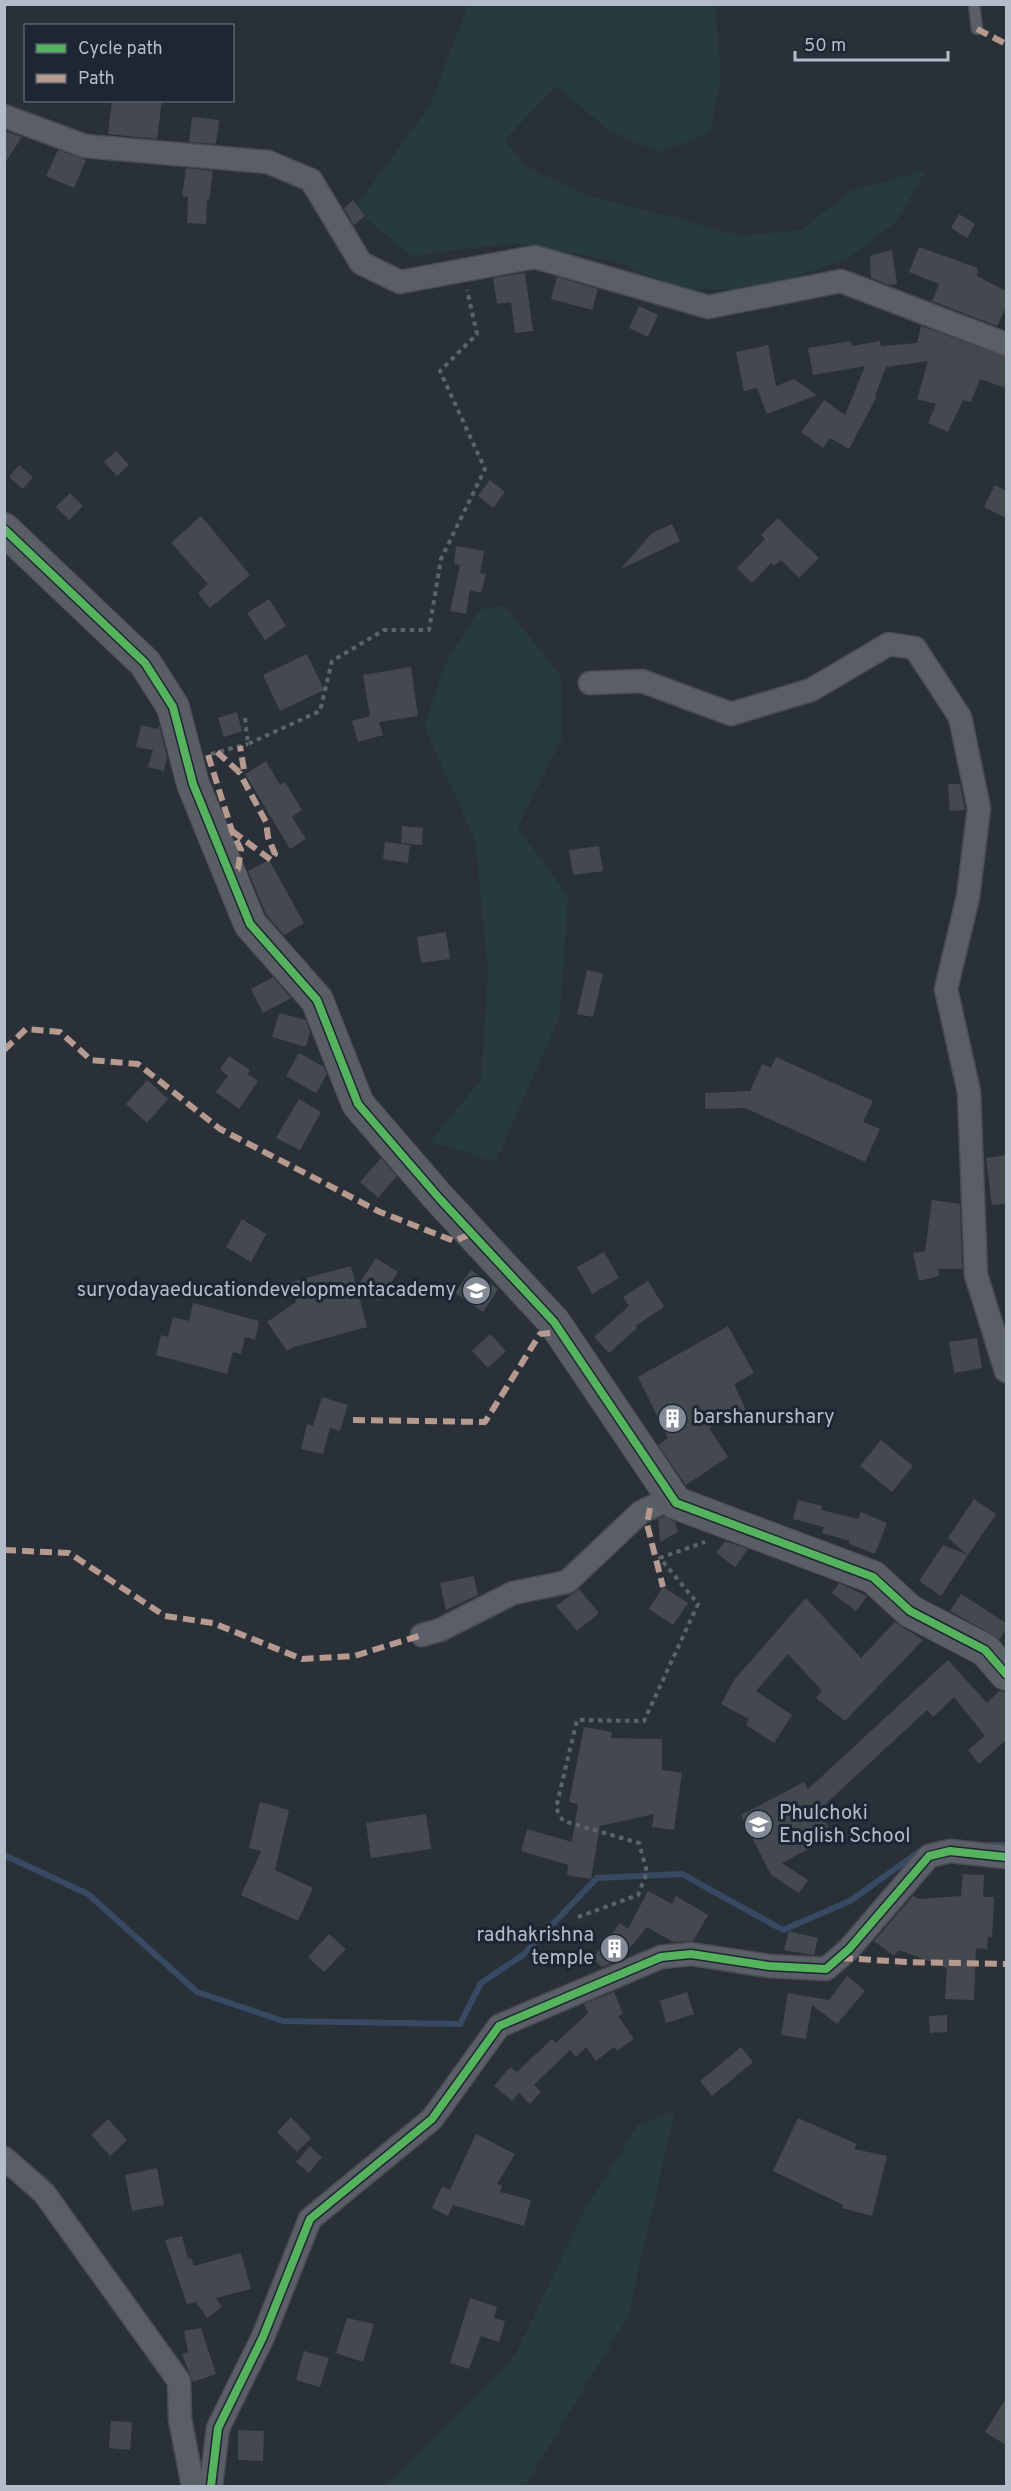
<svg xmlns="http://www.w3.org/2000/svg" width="1011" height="2491" viewBox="0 0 1011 2491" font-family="Overpass,sans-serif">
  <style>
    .green { fill: #273a3e }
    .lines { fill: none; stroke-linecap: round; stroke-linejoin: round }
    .stream { stroke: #384963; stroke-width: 6 }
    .building { fill: #444950 }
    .lane-casing { stroke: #484c53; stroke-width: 13 }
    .street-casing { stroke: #484c53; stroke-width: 25 }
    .secondary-casing { stroke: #484c53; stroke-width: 34 }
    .path { stroke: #5d636a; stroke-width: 4; stroke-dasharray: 4.5 4.5; stroke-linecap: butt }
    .lane { stroke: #5a5e66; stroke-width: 10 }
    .street { stroke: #5a5e66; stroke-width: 22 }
    .secondary { stroke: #595d64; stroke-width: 32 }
    .quiet { stroke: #b69a8f; stroke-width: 6; stroke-dasharray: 12 6; stroke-linecap: butt }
    .cycleway-casing { stroke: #1d2633; stroke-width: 11 }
    .cycleway { stroke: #56b35d; stroke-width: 8 }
    .labels { text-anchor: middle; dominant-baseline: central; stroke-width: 6; stroke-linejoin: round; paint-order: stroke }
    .poi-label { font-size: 20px; fill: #b4bcc9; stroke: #1d2633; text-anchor: end }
  </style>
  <rect width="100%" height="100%" fill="#2a3038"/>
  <path class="green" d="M468,5H715L721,76L710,132L661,152L610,131L556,86L505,140L527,168L587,195L742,236L801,230L851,191L926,170L896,222L847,259L758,289H683L611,260L513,243L412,256L354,209L430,105Z
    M504,605L561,676L562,738L518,827L568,897L560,1016L496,1161L430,1142L481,1080L488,971L475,840L424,726L444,666L479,610Z
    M675,2111L628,2316L525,2486H384L399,2474L515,2355L587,2206L638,2125Z"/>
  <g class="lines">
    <path class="stream" d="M990,1845H1006
      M4,1855L88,1894L197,1992L283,2021L460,2024L481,1983L523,1955L597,1878L682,1874L783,1930L850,1901L926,1847"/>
  </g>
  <path class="building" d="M112,100H162L157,139L108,134Z
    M192,117L219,120L216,144L189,142Z
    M4,131L22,137L4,164Z
    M58,150L86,160L74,188L46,176Z
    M186,168L213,171L209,200H207L206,224L187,223L188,197L182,196Z
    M353,200L365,216L354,225L344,208Z
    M959,214L975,224L967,238L951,228Z
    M919,247L978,268L977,276L1006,291V307L997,326L932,301L939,284L909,272Z
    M892,250L897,284L889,285L871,278L870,256Z
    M525,273L533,331L515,333L511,302L497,304L493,278Z
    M557,277L598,289L592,310L551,299Z
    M639,306L658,315L648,337L629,328Z
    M921,326L1006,357V388L980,379L971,402L963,400L948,432L928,423L936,404L917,399L928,361L886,367L875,396L876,398L849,449L830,438L823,448L801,432L824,400L845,415L865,366L813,375L808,348L851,341L852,346L880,341L881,346L917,343Z
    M768,345L776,386L794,379L817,395L767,414L757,388L744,391L736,352Z
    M116,451L129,465L117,476L104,462Z
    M19,465L33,477L23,489L9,477Z
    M490,480L505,492L493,508L478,496Z
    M995,485L1006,491V518L984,507Z
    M70,493L83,506L69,520L56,507Z
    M201,516L250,575L210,608L198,593L208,584L171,543Z
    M778,518L819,558L799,578L781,560L774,566L771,563L752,583L737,568L765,539L761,535Z
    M672,524L680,541L621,569L652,533Z
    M456,546L484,551L480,573L486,574L481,593L470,590L466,614L450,611L460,565L454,564Z
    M269,599L286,626L265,640L247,613Z
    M307,654L324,690L280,711L263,675Z
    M411,667L418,716L379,722L383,735L358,742L352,721L370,716L363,675Z
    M237,712L242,731L224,737L218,718Z
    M141,725L158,729L159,725L167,756L164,771L148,767L153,750L136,747Z
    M266,761L280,785L285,782L302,810L292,817L306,839L290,849L245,774Z
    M948,784H960L965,810L950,811Z
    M402,826L423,828L422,845L401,843Z
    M385,842L410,845L408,863L383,859Z
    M599,846L603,871L573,875L569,850Z
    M269,860L304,923L284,935L266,914L248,871Z
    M446,932L450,959L421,963L417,937Z
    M587,970L603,974L593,1017L577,1014Z
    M273,977L291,998L263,1013L251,989Z
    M279,1013L306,1020L310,1032L306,1047L272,1037Z
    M299,1053L324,1067L327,1074L316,1093L286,1076Z
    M229,1056L250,1070L248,1074L258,1081L239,1109L216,1092L228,1076L220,1069Z
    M776,1057L873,1101L863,1122L880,1129L865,1162L745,1108L705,1109V1093L750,1091L762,1064L771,1068Z
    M147,1080L168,1099L147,1123L126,1104Z
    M299,1099L321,1112L300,1150L276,1138Z
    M1006,1155V1204L992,1205L986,1158Z
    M381,1158L397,1176L378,1198L360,1182Z
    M932,1200L960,1204L962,1269H938L939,1276L919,1281L913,1253L925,1251Z
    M242,1219L266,1234L251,1262L226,1247Z
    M604,1252L619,1278L592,1294L577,1267Z
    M376,1258L398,1272L379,1301L357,1287Z
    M351,1266L367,1327L294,1347L287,1351L267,1322L296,1302L291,1282Z
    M471,1270L498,1289L483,1312L455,1293Z
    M648,1281L664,1307L635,1326L637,1328L609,1353L594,1337L629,1306L623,1297Z
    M193,1303L259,1321L255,1340L245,1337L241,1354L233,1352L227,1374L156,1355L161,1335L168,1337L173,1317L189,1321Z
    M728,1326L754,1373L734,1384L746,1410L709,1428L728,1457L686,1485L658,1445L668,1438L638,1377Z
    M490,1334L506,1351L488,1368L472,1351Z
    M977,1338L982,1368L954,1373L949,1342Z
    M322,1397L348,1405L340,1431L330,1428L323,1454L301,1449L307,1424L313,1426Z
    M881,1440L913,1466L892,1492L860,1466Z
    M974,1499L996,1514L968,1555L948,1538Z
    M798,1500L822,1506L821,1510L858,1519L861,1512L887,1523L875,1554L849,1544L850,1541L822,1533L824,1527L793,1519Z
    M665,1516L675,1522L678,1532L660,1542L658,1519Z
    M725,1541L748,1549L735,1567L716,1553Z
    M943,1545L968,1555L941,1596L919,1581Z
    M474,1576L478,1595L446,1610L440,1583Z
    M839,1583L867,1596L856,1611L832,1593Z
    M663,1587L688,1603L673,1625L649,1609Z
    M579,1589L599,1613L577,1631L556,1606Z
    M961,1594L1006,1623V1628L1000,1639L950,1611Z
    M806,1598L861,1658L895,1622L923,1640L845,1721L816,1698L822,1691L788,1654L756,1691L792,1715L774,1743L746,1725L749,1719L721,1704L734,1680Z
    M948,1660L987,1703L999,1691L1006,1692V1740L979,1764L968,1750L985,1736L954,1697L933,1717L927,1710L819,1810L833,1836L782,1863L808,1880L799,1893L771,1875L741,1815L804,1782L808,1789Z
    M584,1727L612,1732L611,1738L662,1739V1770L682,1773L674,1830L652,1827L654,1814L600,1826L591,1879L567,1875L568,1865L521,1851L527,1829L572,1842L578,1804L569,1802Z
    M260,1802L289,1810L275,1870L313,1888L298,1921L241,1895L261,1851L249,1848Z
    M426,1814L431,1849L371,1858L366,1823Z
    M963,1874L984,1875L983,1897H994L992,1938L988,1936L987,1949L976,1948L974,2000L945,1999L947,1968L899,1950L894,1956L874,1941L913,1896L919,1899L961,1896Z
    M648,1891L672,1904L676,1896L708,1915L693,1941L673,1942L647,1927L621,1959L602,1967L592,1959L620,1923L628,1929Z
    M789,1931L818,1938L814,1955L784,1950Z
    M329,1934L346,1949L324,1972L308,1957Z
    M847,1976L865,1991L837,2024L812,2005L806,2039L781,2035L788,1993L829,2000Z
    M614,1992L623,2014L618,2016L634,2039L617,2051L614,2047L596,2061L586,2047L576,2057L570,2050L534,2085L541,2092L530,2104L519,2093L512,2101L494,2086L510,2067L517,2072L552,2039L556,2043L588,2013L584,2004Z
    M687,1992L694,2014L666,2023L660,2001Z
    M947,2015V2032L930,2033L929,2016Z
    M741,2047L753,2062L712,2096L700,2081Z
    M291,2117L311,2138L297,2152L277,2132Z
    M798,2118L857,2144L854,2149L887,2156L872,2216L842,2208L843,2205L773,2171Z
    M108,2119L127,2140L110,2156L91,2135Z
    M476,2134L515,2154L497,2184L502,2186L500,2192L531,2200L524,2226L453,2205L448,2216L432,2208L442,2186L450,2190Z
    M310,2146L322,2157L309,2173L296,2162Z
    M157,2168L164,2205L132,2211L125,2175Z
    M182,2236L188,2259L191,2258L194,2266L241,2253L251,2289L216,2298L222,2307L207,2318L196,2302L187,2304L165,2240Z
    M470,2298L497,2307L494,2318L505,2321L499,2342L481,2336L469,2369L450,2363Z
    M347,2318L374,2324L363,2362L336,2353Z
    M201,2328L216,2374L193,2382L182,2354L188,2352L184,2331Z
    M304,2351L329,2358L320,2387L296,2380Z
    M1006,2398V2445L985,2432Z
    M111,2421L132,2422L130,2450L109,2448Z
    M238,2430L264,2431L263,2461L238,2460Z"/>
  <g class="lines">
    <defs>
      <path id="lane" d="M974,4L977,29"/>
      <path id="street" d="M4,116L85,146L268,162L311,180L361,263L400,282L535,257L708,307L841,281L1006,344
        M590,683L642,681L731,714L811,690L889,644L915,648L960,717L979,808L968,897L946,989L969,1092L976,1275L1006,1371
        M422,1635L440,1630L513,1593L567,1582L641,1512L663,1502L676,1503
        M4,2158L44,2193L179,2381L180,2419L193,2486
        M211,2486L218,2428L263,2337L310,2219L432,2119L499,2026L661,1957L691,1954L769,1966L826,1969L849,1949L929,1856L950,1851L1006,1857"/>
      <path id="secondary" d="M4,529L145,663L173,707L193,784L250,924L317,1000L358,1104L439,1198L554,1322L676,1503L873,1577L910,1611L985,1650L1006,1674"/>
    </defs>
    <use href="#lane" class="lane-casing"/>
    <use href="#street" class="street-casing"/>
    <use href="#secondary" class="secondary-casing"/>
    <path class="path" d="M245,718L248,744L320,711L332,661L384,630H429L441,559L485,469L440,371L477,334L467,290
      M211,754L248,744
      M578,1917L638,1895L647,1872L639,1843L563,1821L556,1808L577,1720L644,1721L698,1604L660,1558L705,1542"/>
    <use href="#lane" class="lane"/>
    <use href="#street" class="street"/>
    <use href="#secondary" class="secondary"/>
    <path class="quiet" d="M977,29L1006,44
      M217,752L239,772L244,770L240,746
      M208,755L232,831L241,850L238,869L229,873
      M232,831L271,860L275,854L268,837L266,822L239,772
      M4,1050L26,1029L60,1032L91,1060L138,1064L220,1129L380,1212L454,1241L473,1233
      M353,1420L485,1422L540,1334L562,1332
      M650,1508L647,1524L663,1587
      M4,1550L69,1553L165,1616L213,1623L302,1659L354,1656L422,1635
      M841,1958L906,1962L1006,1964"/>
    <defs>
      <path id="cycleway" d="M4,529L145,663L173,707L193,784L250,924L317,1000L358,1104L439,1198L554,1322L676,1503L873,1577L910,1611L985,1650L1006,1674
        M211,2486L218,2428L263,2337L310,2219L432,2119L499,2026L661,1957L691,1954L769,1966L826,1969L849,1949L929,1856L950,1851L1006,1857"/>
    </defs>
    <use href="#cycleway" class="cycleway-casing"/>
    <use href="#cycleway" class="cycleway"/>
  </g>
  <defs>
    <symbol id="school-disc" viewBox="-11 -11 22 22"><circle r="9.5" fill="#848b96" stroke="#1d2633"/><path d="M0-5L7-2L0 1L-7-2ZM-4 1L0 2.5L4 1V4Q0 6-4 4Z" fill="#fff"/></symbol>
    <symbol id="building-disc" viewBox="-11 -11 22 22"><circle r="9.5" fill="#848b96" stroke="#1d2633"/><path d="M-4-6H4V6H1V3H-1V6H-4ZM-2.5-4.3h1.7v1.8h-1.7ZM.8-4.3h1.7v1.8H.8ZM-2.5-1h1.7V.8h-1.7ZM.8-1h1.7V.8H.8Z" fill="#fff"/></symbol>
  </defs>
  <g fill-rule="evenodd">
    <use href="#school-disc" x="460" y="1274" width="33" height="33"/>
    <use href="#building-disc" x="656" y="1402" width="33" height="33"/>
    <use href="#school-disc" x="742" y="1808" width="33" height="33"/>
    <use href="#building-disc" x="598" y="1932" width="33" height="33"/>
  </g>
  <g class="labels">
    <g class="poi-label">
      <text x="456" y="1291">suryodayaeducationdevelopmentacademy</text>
      <text x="693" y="1418" text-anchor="start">barshanurshary</text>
      <text x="779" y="1814" text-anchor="start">Phulchoki<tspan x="779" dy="23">English School</tspan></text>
      <text x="594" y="1936">radhakrishna<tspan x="594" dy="23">temple</tspan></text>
    </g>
  </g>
  <rect width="1011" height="2491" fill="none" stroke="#b4bcc9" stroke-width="12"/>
  <rect x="24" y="24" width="210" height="78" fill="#1d2633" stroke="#59626f" stroke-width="1.5"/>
  <rect x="36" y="44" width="30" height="9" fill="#56b35d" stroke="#59626f" stroke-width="1.5"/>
  <text x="78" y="54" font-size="18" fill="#b4bcc9">Cycle path</text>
  <rect x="36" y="74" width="30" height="9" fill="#b69a8f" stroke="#59626f" stroke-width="1.5"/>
  <text x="78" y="84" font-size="18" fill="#b4bcc9">Path</text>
  <path d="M795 51v9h153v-9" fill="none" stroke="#b4bcc9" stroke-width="3"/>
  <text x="804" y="51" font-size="18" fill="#b4bcc9" stroke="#1d2633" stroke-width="4.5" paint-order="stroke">50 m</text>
</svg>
